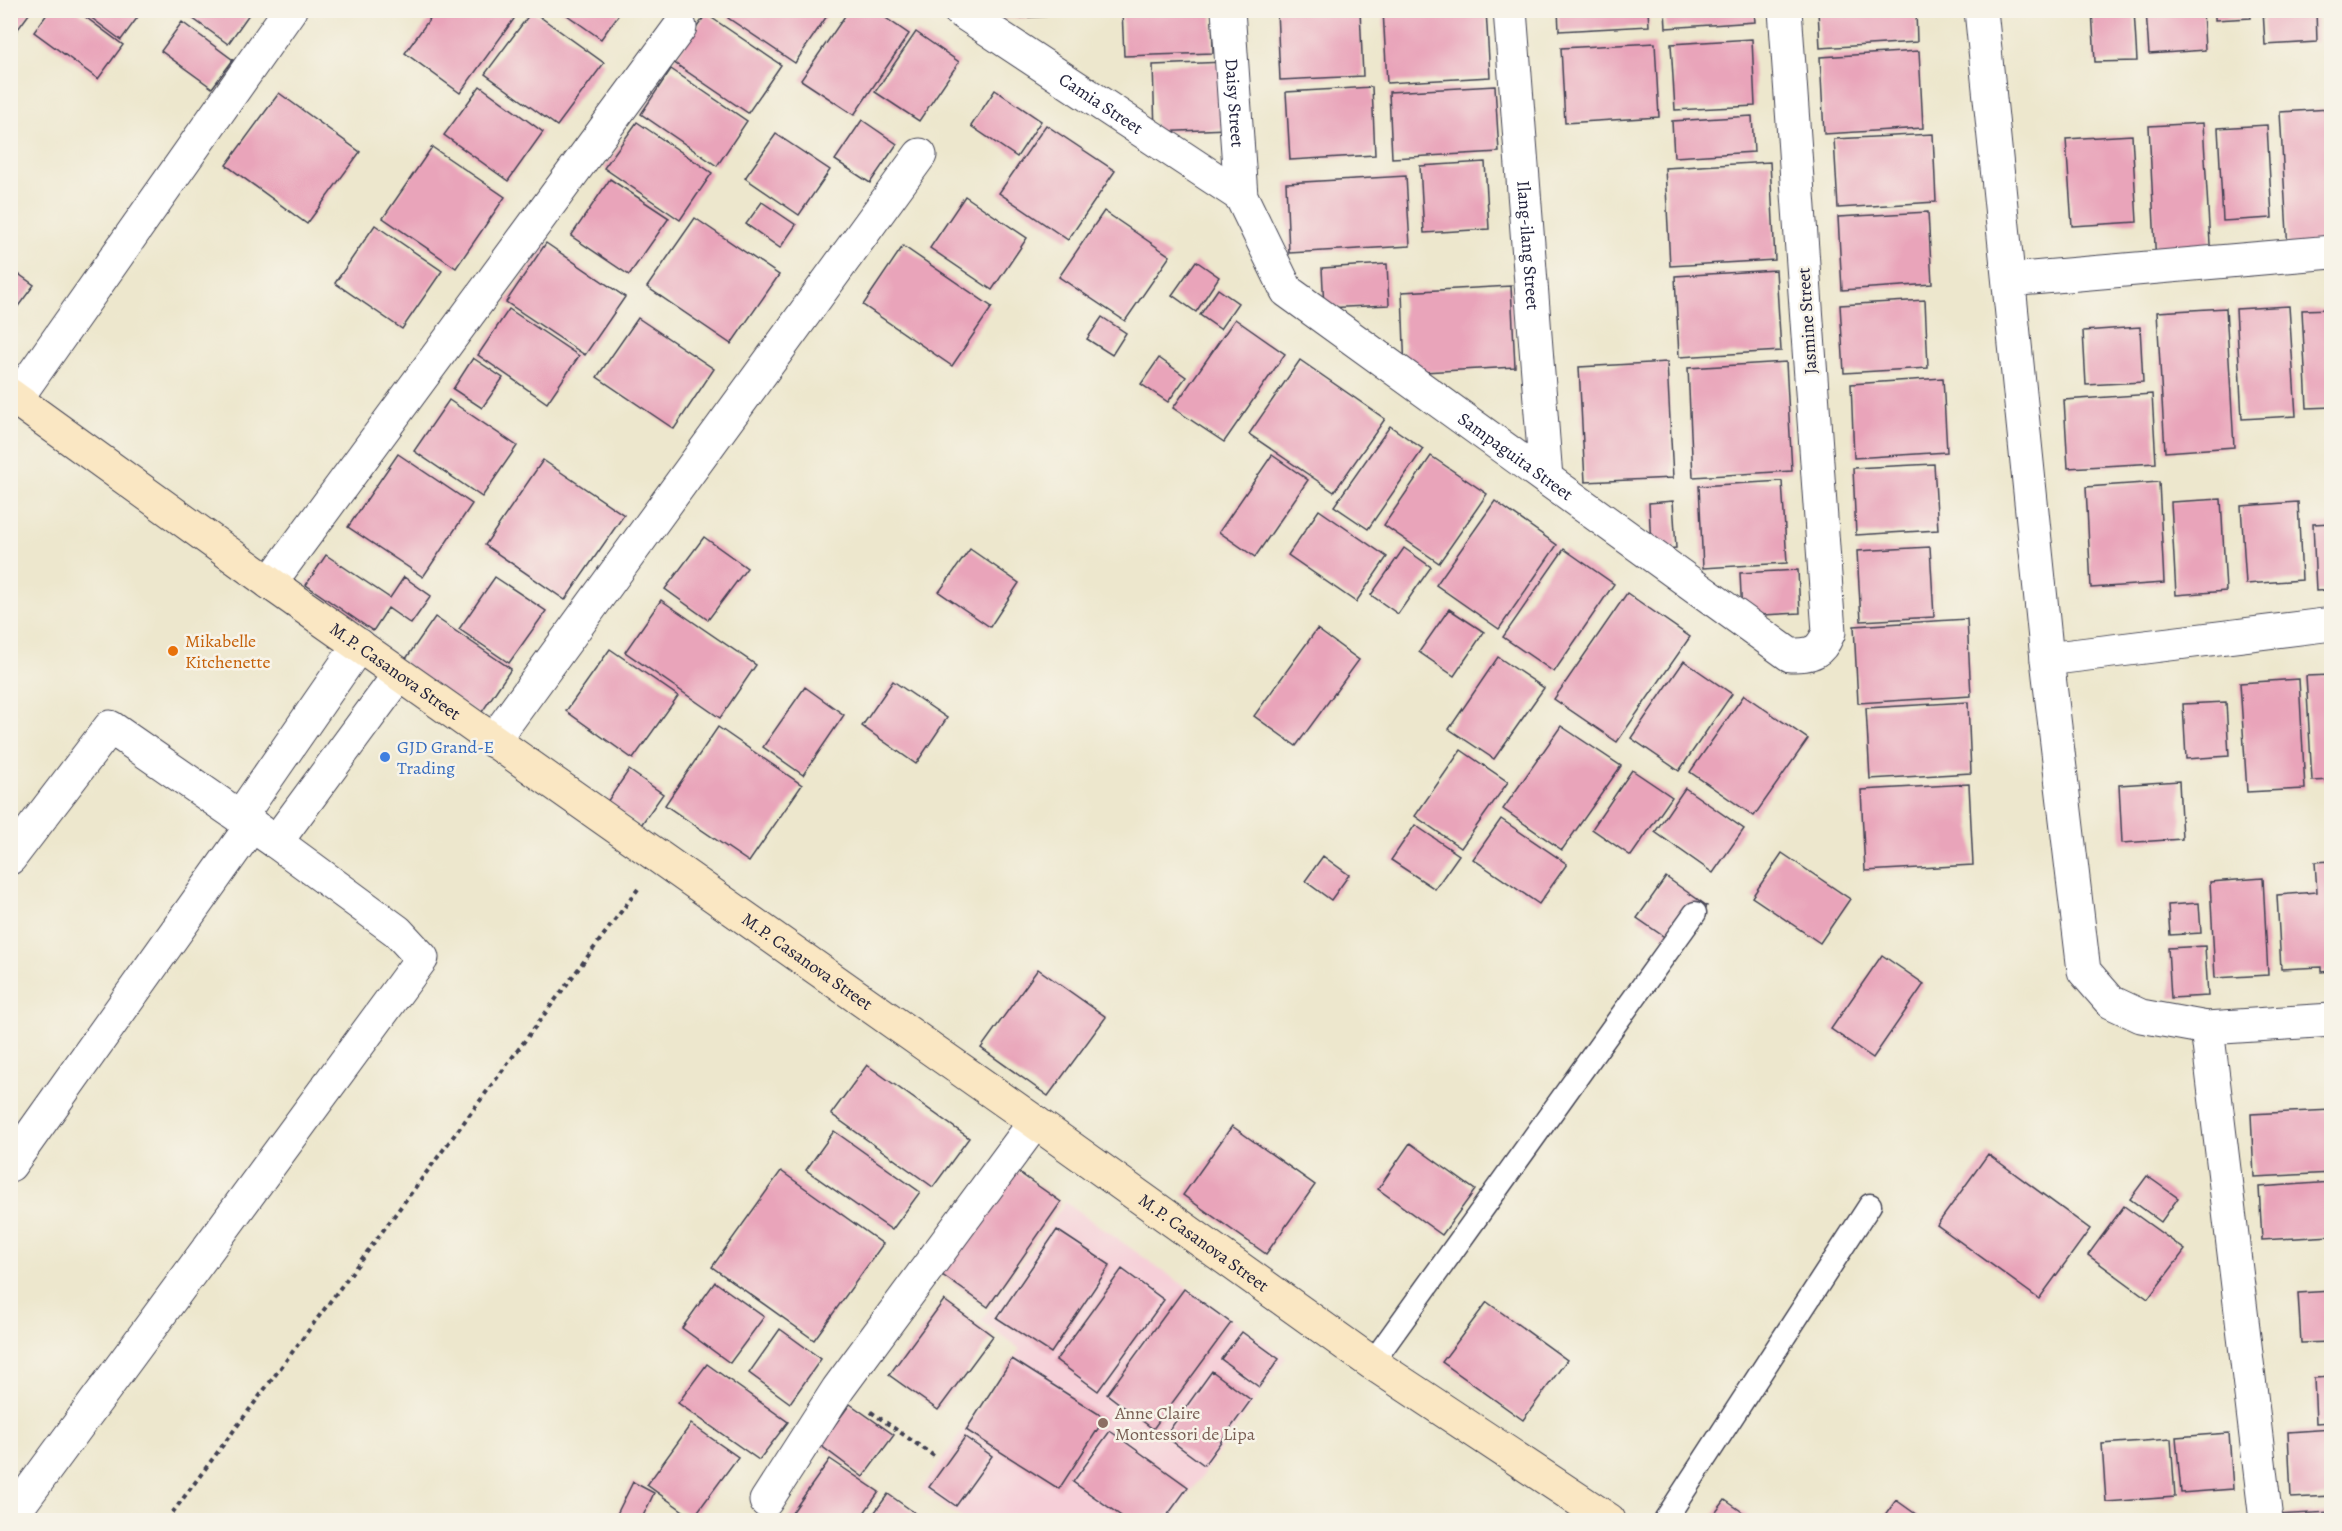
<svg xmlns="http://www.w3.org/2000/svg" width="2342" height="1531" viewBox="0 0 2342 1531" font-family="Alegreya,serif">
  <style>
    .built { fill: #f6cfd8 }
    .building { fill: #e9a4ba }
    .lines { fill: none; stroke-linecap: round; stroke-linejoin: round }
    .lane-casing { stroke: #404051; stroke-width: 25 }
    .street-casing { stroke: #404051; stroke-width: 35 }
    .secondary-casing { stroke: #404051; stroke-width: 35 }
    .path { stroke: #404051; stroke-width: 4; stroke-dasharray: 4.5 4.5; stroke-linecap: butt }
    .lane { stroke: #fff; stroke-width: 22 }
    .street { stroke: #fff; stroke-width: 33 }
    .secondary { stroke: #fae7c3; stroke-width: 33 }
    .food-dot { fill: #e8710a; stroke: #f7f3e8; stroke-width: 2 }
    .shop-dot { fill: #3f7fe0; stroke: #f7f3e8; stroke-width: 2 }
    .education-dot { fill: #8d6e63; stroke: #f7f3e8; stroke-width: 2 }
    .labels { text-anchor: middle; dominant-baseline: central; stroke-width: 5; stroke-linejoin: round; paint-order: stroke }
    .street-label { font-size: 18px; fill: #22223b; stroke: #f7f3e8 }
    .food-label { font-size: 18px; fill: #c56008; stroke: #f7f3e8; text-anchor: start }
    .shop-label { font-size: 18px; fill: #366cbe; stroke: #f7f3e8; text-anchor: start }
    .education-label { font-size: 18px; fill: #785e54; stroke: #f7f3e8; text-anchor: start }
  </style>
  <rect width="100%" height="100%" fill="#f7f3e8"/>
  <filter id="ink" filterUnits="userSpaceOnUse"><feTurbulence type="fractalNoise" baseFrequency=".0167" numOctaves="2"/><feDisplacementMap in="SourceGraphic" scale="12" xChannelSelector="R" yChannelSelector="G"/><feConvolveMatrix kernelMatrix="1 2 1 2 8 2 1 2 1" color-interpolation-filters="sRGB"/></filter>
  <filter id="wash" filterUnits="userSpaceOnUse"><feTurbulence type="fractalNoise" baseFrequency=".008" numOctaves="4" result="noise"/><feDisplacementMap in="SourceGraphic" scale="24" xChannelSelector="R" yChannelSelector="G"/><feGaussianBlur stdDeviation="1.35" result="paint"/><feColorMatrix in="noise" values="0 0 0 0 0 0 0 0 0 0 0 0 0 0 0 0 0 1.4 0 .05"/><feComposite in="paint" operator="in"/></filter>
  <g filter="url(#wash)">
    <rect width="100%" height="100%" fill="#ede7cd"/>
    <path class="built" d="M1065,1202L1286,1357L1171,1520H964L921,1490L1020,1349L981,1321Z"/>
    <g id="blocks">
      <path class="building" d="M10,10H32L10,40Z
        M50,10H76L123,45L98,79L34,32Z
        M81,10H143L121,40Z
        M181,10H252L228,44Z
        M436,10H503L514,19L460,93L405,53Z
        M560,10H622L601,39Z
        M732,10H831L795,63L728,18Z
        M849,10H874L909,34L854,115L801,80Z
        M997,10H1092V14L997,19Z
        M1122,10H1212L1213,53L1124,56Z
        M1277,10H1360L1363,76L1280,80Z
        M1383,10H1486L1490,77L1387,83Z
        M1558,10H1648L1649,26L1559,31Z
        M1665,10H1754L1755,22L1666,28Z
        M1818,10H1916L1917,42L1820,48Z
        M2092,10H2134L2137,61L2095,62Z
        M2146,10H2203L2205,50L2149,54Z
        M2215,10H2250L2251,18L2215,20Z
        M2263,10H2316L2317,42L2265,45Z
        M532,11L604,63L557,126L485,74Z
        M706,14L781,65L748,113L673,62Z
        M182,22L233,60L212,88L161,51Z
        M916,32L959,62L919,121L875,92Z
        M1752,39L1755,106L1675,110L1671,44Z
        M1655,43L1659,117L1565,123L1561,48Z
        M1919,51L1923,128L1824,134L1820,57Z
        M1225,62L1227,129L1155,132L1153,65Z
        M671,69L747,121L717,166L641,114Z
        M480,86L543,132L508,181L444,135Z
        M1495,86L1499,152L1392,158L1389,92Z
        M1372,87L1375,155L1290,160L1286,92Z
        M995,90L1041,121L1017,157L971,126Z
        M279,93L360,152L307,224L226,165Z
        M2330,109L2332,248L2288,251L2280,112Z
        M1752,116L1754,152L1674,157L1672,121Z
        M862,120L897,144L870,183L835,160Z
        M637,122L712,173L680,220L604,168Z
        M2203,123L2211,261L2156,265L2149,126Z
        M1046,125L1115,171L1068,240L999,193Z
        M2267,125L2272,218L2223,221L2218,128Z
        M776,134L830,170L799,215L745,178Z
        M1933,134L1936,202L1838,208L1834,139Z
        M2132,135L2137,222L2072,226L2066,139Z
        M432,147L505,197L456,268L383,218Z
        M1485,162L1489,229L1424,233L1420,166Z
        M1770,162L1775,260L1670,266L1665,168Z
        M1406,176L1410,246L1289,253L1286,183Z
        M610,179L669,218L629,275L571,236Z
        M965,196L1027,238L992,290L930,248Z
        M762,202L796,225L780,248L746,224Z
        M1104,211L1170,256L1125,321L1059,277Z
        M1928,212L1932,284L1842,290L1838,217Z
        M695,218L779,275L731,344L647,287Z
        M375,225L442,271L402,329L335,283Z
        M546,243L625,297L585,355L506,302Z
        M903,246L992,307L952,366L863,305Z
        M1196,261L1219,277L1196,312L1172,295Z
        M1387,264L1389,305L1324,308L1322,268Z
        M10,268L34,285L10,317Z
        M1776,270L1781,351L1679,357L1675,276Z
        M1511,286L1515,367L1405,373L1402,292Z
        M1218,289L1238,303L1220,329L1200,315Z
        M1925,300L1928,368L1844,373L1840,305Z
        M2289,306L2296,416L2242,419L2236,309Z
        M2226,308L2234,447L2165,452L2157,312Z
        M509,309L579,356L547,403L478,355Z
        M2332,309V407L2307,408L2302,310Z
        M1102,317L1126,333L1112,355L1087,339Z
        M638,318L714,369L674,429L597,377Z
        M1235,319L1285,354L1224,442L1173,408Z
        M2140,327L2143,382L2086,385L2083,331Z
        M473,358L503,378L482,408L453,389Z
        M1159,358L1186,377L1168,402L1141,384Z
        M1300,360L1385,419L1334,492L1249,434Z
        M1667,362L1673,478L1585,482L1579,367Z
        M1786,362L1792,471L1693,477L1688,368Z
        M1943,378L1947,452L1854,458L1851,384Z
        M2152,394L2156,463L2068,468L2064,400Z
        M449,400L517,446L482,497L414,451Z
        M1390,426L1423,449L1368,529L1334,506Z
        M398,454L472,504L423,577L348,527Z
        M1272,455L1308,480L1255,557L1219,532Z
        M1431,456L1487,494L1439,563L1384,525Z
        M543,460L624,515L565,600L485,545Z
        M1934,464L1938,530L1856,535L1853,468Z
        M1782,481L1787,563L1703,568L1699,486Z
        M2159,482L2164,583L2091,588L2086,487Z
        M2221,499L2226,591L2176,595L2171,502Z
        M1495,501L1557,545L1499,629L1436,585Z
        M1673,501L1676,548L1651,550L1649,503Z
        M2298,502L2302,580L2246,584L2241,506Z
        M1319,510L1387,557L1356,602L1288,555Z
        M2332,523V590L2316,591L2313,524Z
        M704,537L747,568L708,620L665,589Z
        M1930,547L1934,617L1861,621L1857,551Z
        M1404,548L1431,567L1398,614L1371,595Z
        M970,549L1019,583L990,627L939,592Z
        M1564,549L1614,584L1554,672L1503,637Z
        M326,555L390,598L404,577L431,596L411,624L388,608L373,631L306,585Z
        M1798,570L1800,613L1742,616L1740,573Z
        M495,577L546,611L509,663L459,629Z
        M1627,593L1690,637L1617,742L1554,699Z
        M661,600L756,665L720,718L625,652Z
        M1449,609L1484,632L1454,676L1419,652Z
        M435,617L511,669L480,715L403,663Z
        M1967,619L1971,696L1858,703L1854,626Z
        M1317,629L1359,660L1296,746L1254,716Z
        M610,649L678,696L633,759L566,711Z
        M1498,657L1544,688L1494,759L1449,729Z
        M1684,661L1732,694L1679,771L1631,738Z
        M2332,675V780L2312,781L2306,676Z
        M2299,679L2305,789L2247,792L2240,683Z
        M893,681L947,718L916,764L862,726Z
        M805,687L844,715L803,775L763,747Z
        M1744,695L1808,739L1754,816L1690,772Z
        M1968,702L1971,773L1870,779L1866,708Z
        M2226,702L2229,756L2186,759L2183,704Z
        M1561,726L1621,766L1562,850L1503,809Z
        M718,727L802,785L749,862L665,805Z
        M1461,750L1508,782L1461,848L1415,816Z
        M629,770L663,794L641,825L607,802Z
        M1632,770L1672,797L1631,856L1592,829Z
        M2179,781L2182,839L2122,843L2119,785Z
        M1969,784L1973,865L1865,871L1861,790Z
        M1685,788L1744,829L1713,873L1655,832Z
        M1501,819L1567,864L1539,904L1473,859Z
        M1415,825L1459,855L1435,889L1391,860Z
        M1782,853L1850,899L1820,943L1752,897Z
        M1323,856L1349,875L1331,900L1305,881Z
        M2332,861V971L2321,972V967L2281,969L2277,895L2317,892L2315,862Z
        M1666,877L1707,906L1679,947L1637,918Z
        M2263,878L2268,975L2215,978L2210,882Z
        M2199,903L2201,933L2170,935L2168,905Z
        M2205,946L2208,996L2171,998L2168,948Z
        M1882,955L1924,984L1873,1058L1831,1029Z
        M1038,969L1106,1017L1048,1096L981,1048Z
        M867,1065L969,1138L933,1187L831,1114Z
        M2332,1110V1173L2254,1177L2251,1114Z
        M1232,1126L1315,1185L1266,1254L1183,1195Z
        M834,1131L920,1192L892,1230L806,1170Z
        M1410,1143L1475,1190L1442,1235L1378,1189Z
        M1988,1154L2090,1229L2039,1299L1937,1225Z
        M1011,1167L1061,1202L988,1307L938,1272Z
        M781,1171L883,1244L814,1340L712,1267Z
        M2147,1176L2178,1198L2161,1222L2130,1199Z
        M2332,1182V1236L2262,1240L2259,1187Z
        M2124,1206L2185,1250L2148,1299L2088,1255Z
        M1057,1230L1110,1265L1051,1353L997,1318Z
        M1122,1269L1164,1300L1098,1391L1056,1360Z
        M715,1282L764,1317L730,1363L682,1328Z
        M1184,1289L1231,1323L1153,1429L1107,1394Z
        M2332,1291V1342L2301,1343L2298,1293Z
        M944,1300L993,1336L938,1410L889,1375Z
        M1487,1302L1567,1360L1523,1420L1442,1362Z
        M780,1329L821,1359L790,1403L749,1373Z
        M1242,1332L1279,1359L1259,1387L1221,1359Z
        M1012,1359L1105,1418L1059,1489L966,1430Z
        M707,1364L788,1422L759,1460L678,1403Z
        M1212,1371L1251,1400L1204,1465L1165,1436Z
        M2332,1377V1422L2316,1423L2314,1378Z
        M850,1404L894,1435L863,1477L820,1445Z
        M691,1424L738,1457L693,1518L647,1485Z
        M2332,1429V1496L2291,1498L2288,1432Z
        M1110,1431L1188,1487L1164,1520H1127L1073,1482Z
        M2229,1433L2233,1489L2181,1493L2176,1437Z
        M965,1437L992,1456L956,1506L929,1487Z
        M2171,1439L2175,1497L2106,1502L2102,1444Z
        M830,1459L879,1492L859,1520H787Z
        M633,1482L654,1493L641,1520H621L615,1518Z
        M888,1494L925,1520H869Z
        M1725,1500L1754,1520H1710Z
        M1896,1500L1924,1520H1882Z
        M2332,1512V1520H2276L2275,1515Z"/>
    </g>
  </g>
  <g filter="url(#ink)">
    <use href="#blocks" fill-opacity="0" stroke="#404051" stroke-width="1.5"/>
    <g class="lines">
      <defs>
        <path id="lane" d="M1372,1363L1695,913
          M1665,1520L1870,1205"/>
        <g id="street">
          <path id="s1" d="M959,10L1241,196"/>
          <path id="s2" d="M1228,10L1241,196L1287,291L1790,655C1813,655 1820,653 1829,632L1785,10"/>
          <path id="s3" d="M1510,10L1546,478"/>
          <path d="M1981,10L2047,659L2084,971L2111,1002L2141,1016L2207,1028L2332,1020"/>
          <path d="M2009,280L2332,252"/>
          <path d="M16,399L290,10"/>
          <path d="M270,583L680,27"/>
          <path d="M2047,659L2332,624"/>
          <path d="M493,741L920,155"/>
          <path d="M240,817L359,645"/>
          <path d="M276,842L399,675"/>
          <path d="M10,858L110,727L276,842L397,931L422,958L10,1518"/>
          <path d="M2207,1028L2266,1520"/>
          <path d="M10,1165L252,825"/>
          <path d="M766,1501L838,1389L1035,1122"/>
        </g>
        <g id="secondary">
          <path id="s4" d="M10,395L270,583L1035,1122L1372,1363L1609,1520"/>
        </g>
      </defs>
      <use href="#lane" class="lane-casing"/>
      <use href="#street" class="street-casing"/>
      <use href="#secondary" class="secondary-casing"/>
      <path class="path" d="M871,1412L934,1456
        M167,1520L638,889"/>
      <use href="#lane" class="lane"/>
      <use href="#street" class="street"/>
      <use href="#secondary" class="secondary"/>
    </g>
  </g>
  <circle class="food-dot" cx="173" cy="651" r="6"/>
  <circle class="shop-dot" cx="385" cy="757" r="6"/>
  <circle class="education-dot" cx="1103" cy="1423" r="6"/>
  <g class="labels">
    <g class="street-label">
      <text stroke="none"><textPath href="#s1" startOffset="170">Camia Street</textPath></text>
      <text stroke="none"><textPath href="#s2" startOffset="93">Daisy Street</textPath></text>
      <text stroke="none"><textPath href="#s3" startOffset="236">Ilang-ilang Street</textPath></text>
      <text transform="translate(1807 321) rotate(-94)">Jasmine Street</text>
      <text stroke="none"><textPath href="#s2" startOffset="574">Sampaguita Street</textPath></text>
      <text stroke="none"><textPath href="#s4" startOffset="474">M.P. Casanova Street</textPath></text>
      <text stroke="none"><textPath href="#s4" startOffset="978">M.P. Casanova Street</textPath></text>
      <text stroke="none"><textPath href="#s4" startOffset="1464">M.P. Casanova Street</textPath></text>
    </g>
    <g class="food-label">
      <text x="185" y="641">Mikabelle<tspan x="185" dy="21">Kitchenette</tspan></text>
    </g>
    <g class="shop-label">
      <text x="397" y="747">GJD Grand-E<tspan x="397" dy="21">Trading</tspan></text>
    </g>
    <g class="education-label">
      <text x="1115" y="1413">Anne Claire<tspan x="1115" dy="21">Montessori de Lipa</tspan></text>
    </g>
  </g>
  <rect width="2342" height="1531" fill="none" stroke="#f7f3e8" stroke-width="36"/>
</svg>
